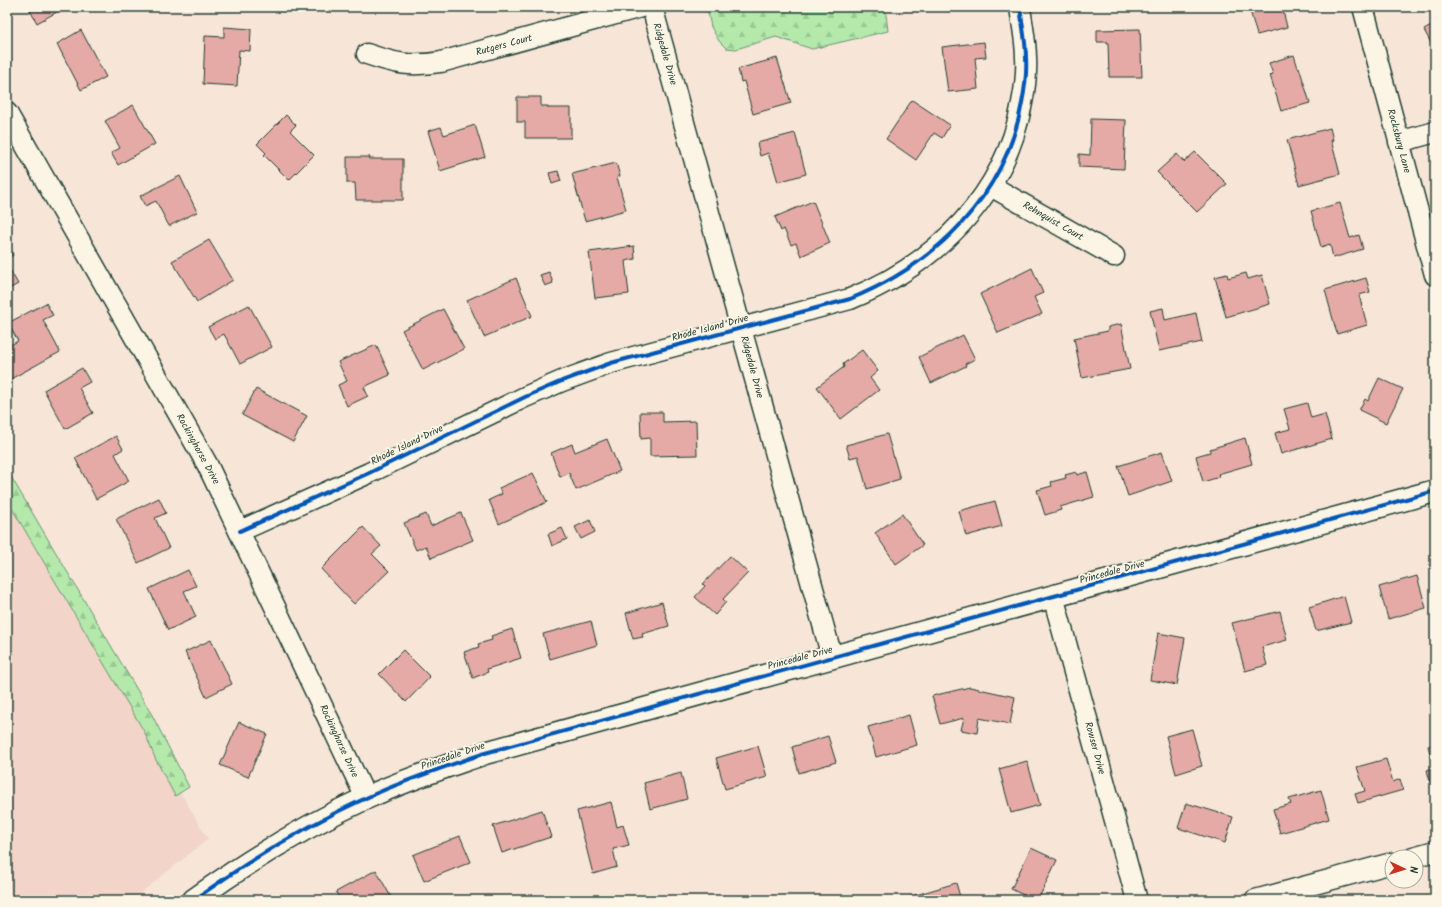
<svg xmlns="http://www.w3.org/2000/svg" width="1442" height="907" viewBox="0 0 1442 907" font-family="Kalam,sans-serif">
  <style>
    .built { fill: #f2d4c9 }
    .forest { fill: url(#forest-firs); stroke: #6a9370 }
    .building { fill: #e5aaa6; stroke: #1f3d34 }
    .lines { fill: none; stroke-linecap: round; stroke-linejoin: round }
    .minor-casing { stroke: #1f3d34; stroke-width: 23 }
    .tertiary-casing { stroke: #1f3d34; stroke-width: 25 }
    .minor { stroke: #fcf5e5; stroke-width: 20 }
    .tertiary { stroke: #fcf5e5; stroke-width: 22 }
    .cycleway-casing { stroke: #fcf5e5; stroke-width: 6 }
    .cycleway { stroke: #0057b8; stroke-width: 4 }
    .labels { text-anchor: middle; dominant-baseline: central; stroke-width: 4; stroke-linejoin: round; paint-order: stroke }
    .street-label { font-size: 10px; fill: #1f3d34; stroke: #fcf5e5 }
  </style>
  <defs>
    <pattern id="forest-firs" width="22" height="20" patternUnits="userSpaceOnUse"><rect width="22" height="20" fill="#b4e9ab"/><path d="M5 1l3.5 6h-7zM16 11l3.5 6h-7z" fill="#9ac994"/></pattern>
  </defs>
  <rect width="100%" height="100%" fill="#f7e6d8"/>
  <filter id="ink" filterUnits="userSpaceOnUse"><feTurbulence type="fractalNoise" baseFrequency=".025" numOctaves="2"/><feDisplacementMap in="SourceGraphic" scale="8" xChannelSelector="R" yChannelSelector="G"/><feConvolveMatrix kernelMatrix="1 2 1 2 8 2 1 2 1" color-interpolation-filters="sRGB"/></filter>
  <g filter="url(#ink)">
    <path class="built" d="M7,500L208,839L132,900H7Z"/>
    <path class="forest" d="M707,7H885L888,31L812,49L776,37L736,49L726,48L719,41L711,27Z
      M7,470L152,715L189,787L175,796L155,758L145,733L7,500Z"/>
    <path class="building" d="M28,7H66L37,23Z
      M1249,7H1282L1287,27L1257,35Z
      M1435,24V40L1431,43L1424,30Z
      M224,27L251,29L250,51L239,50L237,86L203,84L205,36L224,37Z
      M1140,29L1142,77H1109L1108,42H1097V30Z
      M81,30L106,77L81,90L57,44Z
      M984,42L986,57L975,58L978,89L948,92L942,47Z
      M1294,55L1298,68L1299,67L1310,103L1281,111L1270,75L1273,74L1269,63Z
      M777,58L791,103L753,114L744,81L741,82L738,69Z
      M517,97H541V106H548V108H571V138H525V122H517Z
      M912,100L950,125L942,138L934,133L916,160L886,139Z
      M133,105L155,144L118,165L111,153L120,148L105,121Z
      M286,115L296,125L290,131L314,155L289,180L264,155L266,153L257,144Z
      M1091,119L1126,120L1124,169L1079,167V154L1090,155Z
      M475,125L485,157L440,171L428,131L441,127L444,135Z
      M1330,128L1333,140H1331L1340,174L1299,185L1287,140Z
      M795,133L806,174L778,182L772,162H771L768,153L760,156L757,143Z
      M1195,152L1227,184L1197,212L1157,172L1177,154L1184,162Z
      M347,157H370L369,159H403V200H356L355,183H347Z
      M616,163L620,176L617,177L626,210L585,221L572,174Z
      M558,171L561,181L552,184L549,173Z
      M180,176L197,212L169,226L156,201L145,206L140,196Z
      M813,201L830,243L801,256L796,243L791,245L784,229L781,231L775,217Z
      M1340,203L1350,238L1359,235L1363,249L1333,258L1330,244L1321,247L1311,211Z
      M209,240L233,280L197,302L172,261Z
      M7,244L13,255L7,259Z
      M634,246L635,259L625,261L629,294L595,298L589,252Z
      M7,265L18,284L7,290Z
      M1032,268L1043,293L1034,297L1042,314L998,333L980,294Z
      M549,272L553,283L545,286L540,275Z
      M1246,273L1248,279L1262,275L1270,304L1226,317L1215,277L1227,274L1228,278Z
      M516,278L532,316L484,337L467,300Z
      M1366,278L1370,292L1359,295L1367,325L1337,334L1325,290Z
      M46,303L53,315L43,320L60,352L7,381V347L18,341L8,323Z
      M249,305L272,347L240,364L224,334L215,339L208,327Z
      M1163,308L1165,320L1196,313L1202,342L1159,351L1150,311Z
      M443,309L464,349L423,370L402,330Z
      M1121,324L1130,369L1082,378L1074,338L1108,331V327Z
      M963,335L975,359L965,364L966,366L931,383L919,357Z
      M376,345L390,375L364,387L368,396L347,406L338,385L347,381L338,362Z
      M862,350L878,371L870,378L879,390L841,419L817,387L844,367L843,364Z
      M82,368L90,382L79,388L93,413L65,429L44,390Z
      M1379,378L1403,389L1386,423L1359,410L1365,399L1368,401Z
      M256,389L307,416L293,442L242,415Z
      M1307,403L1311,418L1325,414L1332,439L1281,454L1275,433L1290,429L1284,409Z
      M640,412H663V422L696,421L697,455L650,456V438L641,439Z
      M887,434L900,479L867,489L858,456L850,458L846,445Z
      M116,436L123,449L115,454L129,481L96,499L75,458Z
      M1245,438L1252,464L1218,474L1219,477L1203,482L1196,456L1210,452V449Z
      M607,439L620,471L576,490L569,473L560,477L551,453L572,444L575,452Z
      M1162,452L1172,481L1128,496L1118,466Z
      M1076,472L1077,475L1087,472L1094,497L1060,507L1061,510L1045,515L1037,490L1052,486L1051,482L1066,478L1065,475Z
      M533,473L547,502L499,524L489,500L502,494L499,488Z
      M159,498L166,513L155,518L169,548L138,563L116,519Z
      M995,501L1002,526L966,536L959,511Z
      M461,513L473,540L431,558L426,546L416,550L404,523L426,514L431,526Z
      M902,514L923,545L896,564L875,533Z
      M590,520L595,532L581,539L575,527Z
      M363,527L381,546L372,554L389,571L354,604L321,569Z
      M562,528L567,539L552,546L548,534Z
      M730,556L748,573L723,599L726,602L715,615L695,597L705,586L703,584Z
      M188,570L196,586L184,591L196,617L168,630L149,589Z
      M1417,576L1426,608L1388,619L1379,587Z
      M1344,596L1351,622L1316,631L1309,607Z
      M662,602L669,626L642,634L643,637L633,639L626,613Z
      M1280,611L1287,640L1262,647L1267,665L1245,671L1232,623Z
      M591,621L597,645L550,659L543,634Z
      M512,629L521,658L487,669L488,672L473,678L464,652L479,647L478,644L492,640L491,636Z
      M1158,633L1185,638L1177,685L1150,680Z
      M211,640L232,684L206,697L185,652Z
      M403,650L430,677L406,702L379,674Z
      M970,687L1015,697L1010,724L979,718L977,733L961,730L964,718L940,724L932,696Z
      M909,715L917,745L876,757L868,727Z
      M239,722L267,734L248,777L220,765Z
      M1192,729L1202,766L1176,774L1166,736Z
      M828,736L836,762L799,773L792,747Z
      M1435,744V780L1430,782L1427,770L1434,768L1428,746Z
      M758,746L767,777L725,789L716,758Z
      M1386,759L1393,782L1400,779L1403,790L1358,803L1355,794L1365,791L1357,767Z
      M1027,761L1040,805L1011,813L999,769Z
      M681,773L687,799L650,809L644,783Z
      M1321,790L1329,819L1280,833L1273,809L1291,804L1289,799Z
      M611,802L617,827L623,825L629,845L613,849L617,867L593,874L577,811Z
      M1186,803L1233,817L1225,843L1178,828Z
      M542,810L551,837L502,853L493,826Z
      M460,836L471,862L424,881L413,855Z
      M1031,848L1057,860L1038,900H1034L1011,889Z
      M376,870L391,897L386,900H340L336,892Z
      M956,883L961,900H910L909,897Z"/>
    <g class="lines">
      <defs>
        <path id="minor" d="M652,7L832,657
          M1363,7L1435,275
          M367,54C396,64 411,67 441,62L641,7
          M7,113L207,464L366,798
          M1399,142L1435,132
          M991,186L1114,256
          M240,531L369,473L525,397L562,381L611,363L850,299C936,264 1005,196 1022,103C1025,88 1027,73 1026,58C1026,41 1022,24 1020,7
          M1053,596L1137,900
          M1413,857L1435,851
          M1255,900L1392,863"/>
        <path id="tertiary" d="M194,900C248,861 305,826 366,798C404,780 445,767 485,753L1435,491"/>
      </defs>
      <use href="#minor" class="minor-casing"/>
      <use href="#tertiary" class="tertiary-casing"/>
      <use href="#minor" class="minor"/>
      <use href="#tertiary" class="tertiary"/>
      <defs>
        <path id="cycleway" d="M240,531L369,473L525,397L562,381L611,363L850,299C936,264 1005,196 1022,103C1025,88 1027,73 1026,58C1026,41 1022,24 1020,7
          M194,900C248,861 305,826 366,798C404,780 445,767 485,753L1435,491"/>
      </defs>
      <use href="#cycleway" class="cycleway-casing"/>
      <use href="#cycleway" class="cycleway"/>
    </g>
  </g>
  <g class="labels">
    <g class="street-label">
      <text transform="translate(504 45) rotate(-15)">Rutgers Court</text>
      <text transform="translate(665 54) rotate(74)">Ridgedale Drive</text>
      <text transform="translate(1399 141) rotate(75)">Rocksbury Lane</text>
      <text transform="translate(1053 221) rotate(30)">Rehnquist Court</text>
      <text transform="translate(710 328) rotate(-15)">Rhode Island Drive</text>
      <text transform="translate(752 367) rotate(75)">Ridgedale Drive</text>
      <text transform="translate(407 445) rotate(-26)">Rhode Island Drive</text>
      <text transform="translate(198 449) rotate(61)">Rockinghorse Drive</text>
      <text transform="translate(1112 572) rotate(-15)">Princedale Drive</text>
      <text transform="translate(800 658) rotate(-15)">Princedale Drive</text>
      <text transform="translate(339 741) rotate(65)">Rockinghorse Drive</text>
      <text transform="translate(1095 748) rotate(75)">Rowser Drive</text>
      <text transform="translate(453 756) rotate(-19)">Princedale Drive</text>
    </g>
  </g>
  <rect width="1442" height="907" fill="none" stroke="#fcf5e5" stroke-width="24"/>
  <rect x="12" y="12" width="1418" height="883" fill="none" stroke="#1f3d34" stroke-width="1.5" filter="url(#ink)"/>
  <g transform="translate(1404 869) rotate(94)"><circle r="19" fill="#fcf5e5" stroke="#a4ab9e"/>
  <path d="M0-3L7 15L0 10L-7 15Z" fill="#c8321e"/>
  <text y="-6" font-size="11" font-weight="bold" text-anchor="middle" fill="#1f3d34">N</text>
  </g>
</svg>
